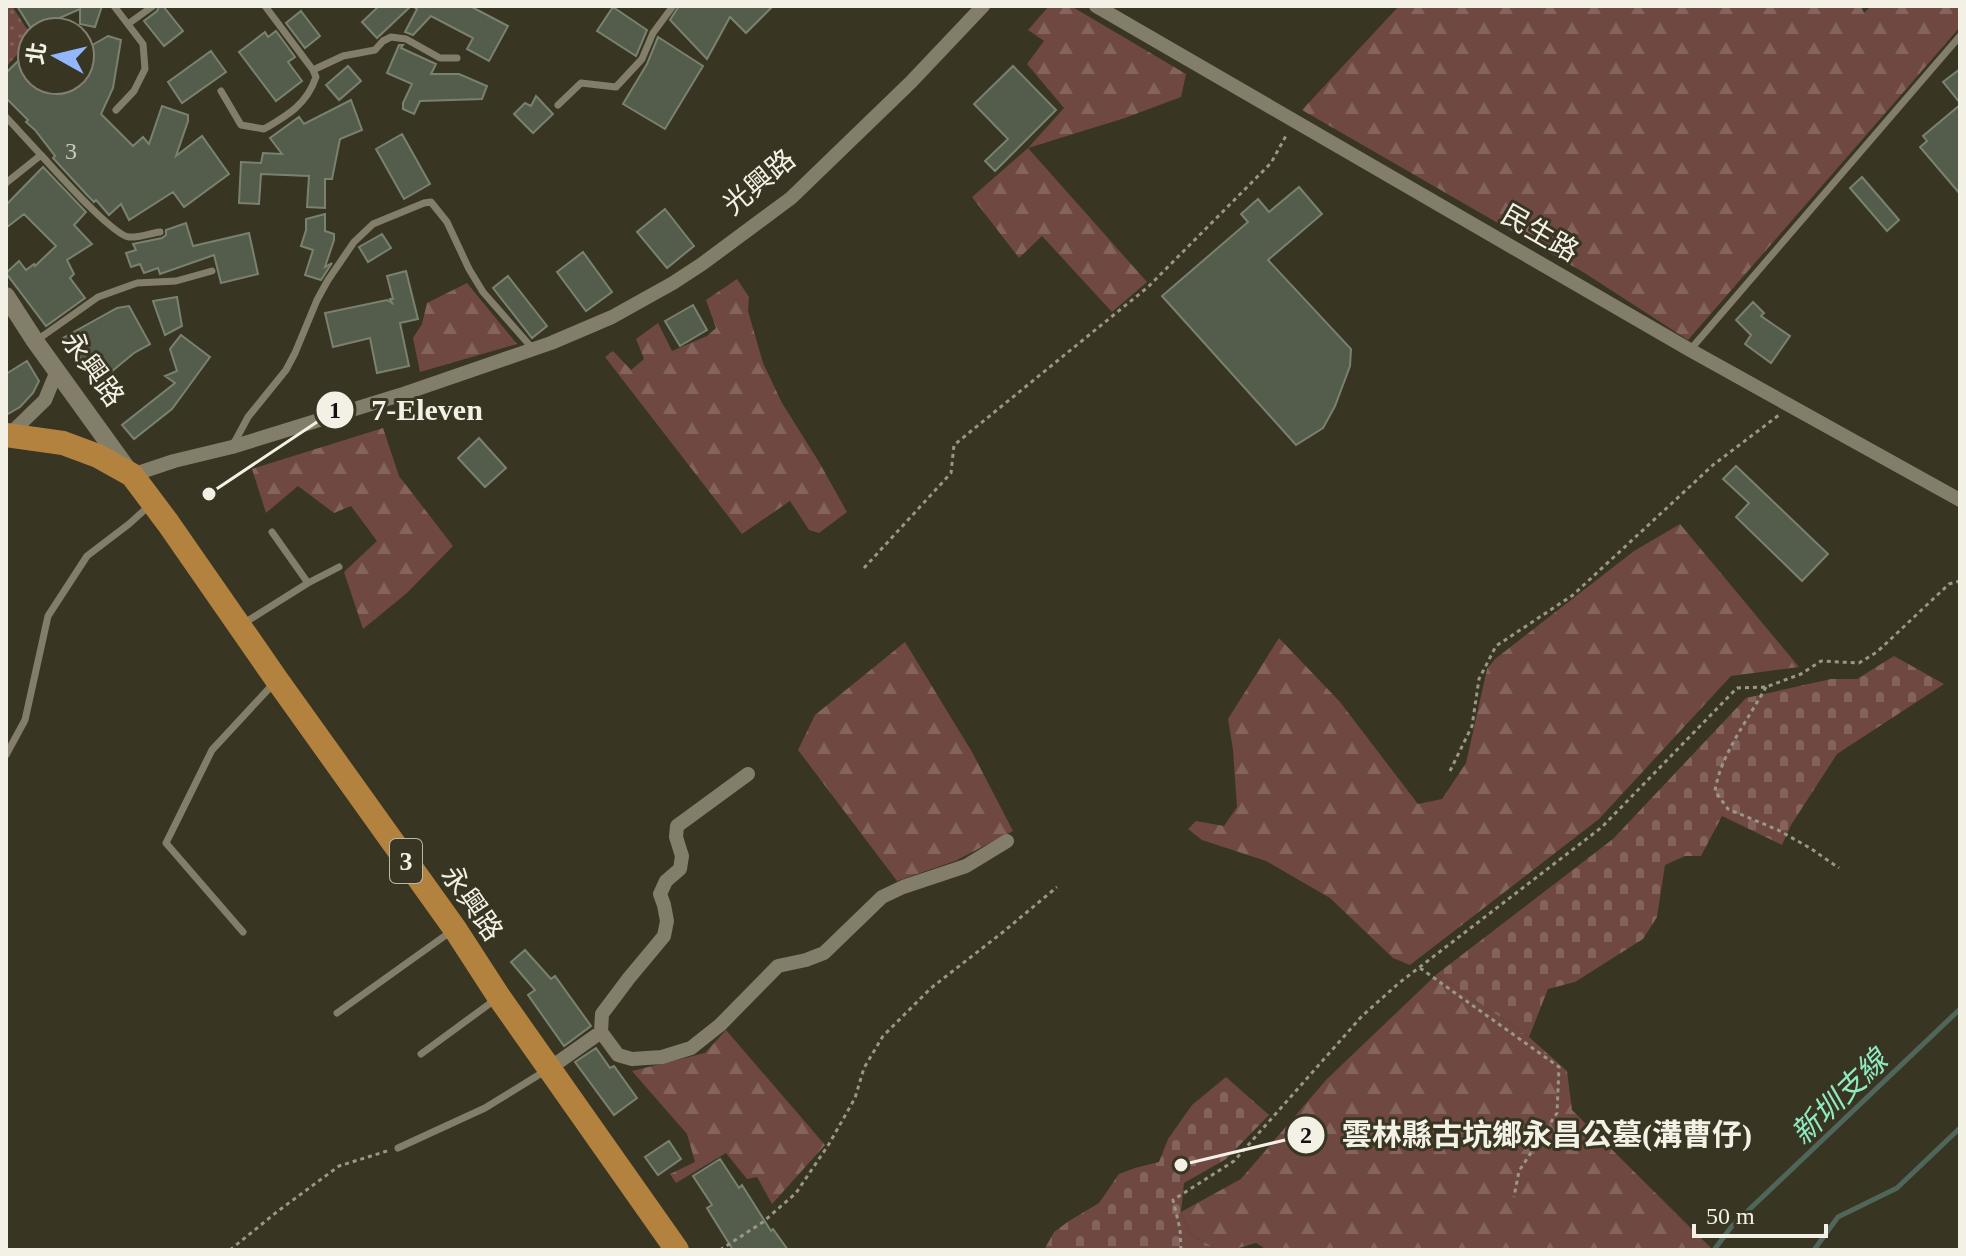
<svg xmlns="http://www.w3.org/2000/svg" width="1966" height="1256" viewBox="0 0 1966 1256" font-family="'Times New Roman','Noto Sans TC',serif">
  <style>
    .green { fill: url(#green-dots) }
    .forest { fill: url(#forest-firs) }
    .cemetery { fill: url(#cemetery-stones) }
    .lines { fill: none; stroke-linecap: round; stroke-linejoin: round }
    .stream { stroke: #50665a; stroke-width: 5 }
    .building { fill: #545d4b; stroke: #78826f; stroke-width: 2 }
    .path { stroke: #9a9788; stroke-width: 3; stroke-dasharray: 4 4; stroke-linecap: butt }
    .service { stroke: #827e6a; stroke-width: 7 }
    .minor { stroke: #827e6a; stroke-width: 14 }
    .tertiary { stroke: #827e6a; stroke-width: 18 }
    .primary { stroke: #b4823f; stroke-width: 24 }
    .labels { text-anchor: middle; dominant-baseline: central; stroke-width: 6; stroke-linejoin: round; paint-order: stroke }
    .number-label { font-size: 24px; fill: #cbcbbe }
    .shield { fill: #393523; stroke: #bbb8ab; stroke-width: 2 }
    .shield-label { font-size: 26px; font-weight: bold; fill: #f3f0e5 }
    .street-label { font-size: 28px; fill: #f3f0e5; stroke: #393523 }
    .water-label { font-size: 30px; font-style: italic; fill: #8eeac0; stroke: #393523 }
    .leader { fill: none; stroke: #f3f0e5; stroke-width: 3 }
    .callout-dot { fill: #f3f0e5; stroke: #393523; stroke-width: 3 }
    .mark-label { font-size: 24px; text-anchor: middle; font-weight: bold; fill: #111 }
    .callout-label { font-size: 30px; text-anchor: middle; font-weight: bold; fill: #f3f0e5; stroke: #393523; stroke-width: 6; stroke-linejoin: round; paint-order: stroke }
  </style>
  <defs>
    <pattern id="green-dots" width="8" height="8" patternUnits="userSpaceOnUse" patternTransform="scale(2)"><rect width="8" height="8" fill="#6e4841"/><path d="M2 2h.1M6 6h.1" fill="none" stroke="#83635c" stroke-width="1.8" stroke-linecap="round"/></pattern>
    <pattern id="forest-firs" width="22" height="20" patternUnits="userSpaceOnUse" patternTransform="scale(2)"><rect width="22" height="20" fill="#6e4841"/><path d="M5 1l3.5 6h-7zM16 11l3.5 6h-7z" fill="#83635c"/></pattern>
    <pattern id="cemetery-stones" width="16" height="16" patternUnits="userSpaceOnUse" patternTransform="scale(2)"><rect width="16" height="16" fill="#6e4841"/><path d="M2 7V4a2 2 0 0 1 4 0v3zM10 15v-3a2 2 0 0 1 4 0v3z" fill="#83635c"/></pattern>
  </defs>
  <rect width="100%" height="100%" fill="#393523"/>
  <path class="green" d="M6,6H12L32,37V58L22,49L6,67Z"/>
  <path class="forest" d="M1049,6H1071L1186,74L1181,97L1125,118L1028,148L1147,282L1112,312L1042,236L1019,258L972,197L1028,148L1064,108L1027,64L1044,41L1028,30Z
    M1399,6H1861L1864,13L1871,6H1960V27L1688,340L1583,272L1302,110Z
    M737,279L749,297L748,311L763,363L782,403L819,462L847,512L819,533L809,530L790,501L742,534L605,357L613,351L631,370L644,359L636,339L658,323L672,351L707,336L716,328L706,300Z
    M467,283L517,344L420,372L413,338L422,324L427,303Z
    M383,428L399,476L453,546L407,593L363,629L344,572L377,541L351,506L334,513L298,486L266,513L252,469Z
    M1680,524L1799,667L1731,676L1599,819L1410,965L1393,958L1330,898L1266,861L1202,840L1188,829L1196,821L1224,826L1237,807L1233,750L1228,719L1279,638L1340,702L1418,804L1442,799L1466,763L1487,669L1495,659L1634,551Z
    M905,642L972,752L1013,831L955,861L897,881L798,750L815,715Z
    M1437,974L1529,1037L1567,1071L1572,1110L1713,1250H1267L1256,1243L1232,1250H1218L1189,1233L1181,1212L1241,1179L1326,1080Z
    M726,1030L825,1145L772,1204L757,1177L747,1179L726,1153L676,1183L670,1174L695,1162L687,1134L632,1071L705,1053Z"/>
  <path class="cemetery" d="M1894,656L1944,684L1837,754L1791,825L1782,845L1722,816L1701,856H1685L1665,865L1657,917L1643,939L1575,982L1548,989L1529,1037L1437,974L1613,839L1746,698L1831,679H1857Z
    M1226,1077L1269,1115L1226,1159L1184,1183L1181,1212L1189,1233L1218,1250H1044L1054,1232L1069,1221L1099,1203L1119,1174L1135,1168L1159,1162L1168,1139L1192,1105Z"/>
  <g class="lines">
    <path class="stream" d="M1714,1250L1732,1226L1960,1009
      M1814,1250L1838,1217L1897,1188L1960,1128"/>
  </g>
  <path class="building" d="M17,6H102L95,27L80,24V9L32,30Z
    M159,6H163L183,31L164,46L144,21L157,11Z
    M379,6H411L377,38L362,22Z
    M412,6H470L508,26L489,61L467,49L473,38L431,16L413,35L405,32L417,9Z
    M679,6H773L746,33L730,17L707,59L670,20Z
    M613,7L647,30L636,56L597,31Z
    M301,11L320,36L305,48L286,23Z
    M276,31L295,57L288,62L302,81L276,101L239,52L265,32L268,37Z
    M108,36L121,40L113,88L101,114L133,146L143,137L149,144L162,106L188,115V121L176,156L202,136L229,174L184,207L173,192L129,220L121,204L109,215L96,200L94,202L88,196L53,158L55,156L35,130L26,122L28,120L6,98V73L23,56L32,65V80H80V66L88,69L89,47Z
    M658,37L703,66L665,129L623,104L647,64Z
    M399,45H403L401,48L436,64L431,74H459L487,86L482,99L420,101L414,114L403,109V103L412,84L387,73Z
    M211,51L226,72L182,103L168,82Z
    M348,66L361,81L339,100L326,85Z
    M1013,66L1056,110L995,171L985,161L1008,139L974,104Z
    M1960,69V103L1943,82Z
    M536,96L553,114L533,133L514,114L525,103L531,106Z
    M351,100L362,130L340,139L332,179H325V208L307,207L309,176L261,174L259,204L239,203L241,162L261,163L263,153L282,154L270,138L299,117L304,124Z
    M1960,105V194L1920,147L1927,141L1923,136Z
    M402,134L430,184L404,199L376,149Z
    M43,167L86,212L74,225L92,244L67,260L74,274L70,278L85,298L46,326L6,273L19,261L26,270L34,264L35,266L56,246L24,214L6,228V205Z
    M1862,177L1899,220L1887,231L1850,188Z
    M1299,187L1322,214L1268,260L1351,349L1350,366L1335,406L1323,428L1296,445L1162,296L1248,222L1241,214L1258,199L1269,212Z
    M665,209L694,246L667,268L637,232Z
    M325,214V231L334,234V240L325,267L332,263L321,280L305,275L313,250L301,246L306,230V219Z
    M186,223L193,246L249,233L258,274L221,283L214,255L160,274L158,268L144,273L140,264L131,267L126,253L136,250L133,244L162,238L166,235V230Z
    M382,234L391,248L368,262L359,247Z
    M583,252L612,292L586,311L557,272Z
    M406,271L418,319L400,323L409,366L377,373L370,338L333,347L325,313L387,300L392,303L390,299H393L387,276Z
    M508,276L547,326L532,338L493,288Z
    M177,297L182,326L165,335L153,301Z
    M1753,302L1764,313L1761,316L1790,336L1771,363L1745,344L1751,335L1736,320Z
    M693,305L707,330L680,346L665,321Z
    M129,306L150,344L134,353L100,381L63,338L117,308Z
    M181,335L210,357L172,409L134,439L122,425L175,383L165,376L177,371L170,349Z
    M27,361L39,381L33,393L20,407L6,415V374Z
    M479,438L506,468L485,487L458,458Z
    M1736,466L1828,554L1802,581L1736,517L1749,503L1723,479Z
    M525,950L551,979L555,976L591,1026L564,1046L528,995L535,990L511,962Z
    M596,1048L610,1068L614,1066L637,1098L614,1115L575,1062Z
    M669,1141L681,1159L658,1175L645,1157Z
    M720,1159L739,1188L742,1185L771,1231L773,1229L788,1250H733L707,1208L712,1205L693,1176Z"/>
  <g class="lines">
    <path class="path" d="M864,568L951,473L954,445L1148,287L1271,163L1287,134
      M1766,687C1749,718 1720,756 1715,791L1728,809L1778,830L1810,848L1839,868
      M1450,771L1472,726L1479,679L1496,646L1573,595L1713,465L1779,415
      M1420,968L1559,1067L1557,1113L1519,1171L1514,1197
      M230,1250L278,1211L339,1166L387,1151
      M720,1250L763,1222L796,1193L829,1144L855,1098L864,1068L883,1036L931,988L1003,932L1057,887
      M1181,1250L1180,1229L1173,1200L1234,1161L1362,1016L1399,983L1602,827L1737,688L1766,687L1801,674L1821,661L1859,663L1877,652L1949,584L1960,581"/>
    <path class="service" d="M114,6L143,44L145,69L134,91L116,110
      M128,24L153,6
      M313,70L343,56L375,50L383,41L391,37L406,39L440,58H457
      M221,91L241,125L264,129C288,115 307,104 316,77L313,70L265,6
      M558,105L581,83L616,87L642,59L653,33L673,6
      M6,117L41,155L6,183
      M41,155C55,170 112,235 129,237C138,238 151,233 160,232
      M37,340L98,297L137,283L176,281L212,271
      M1690,350L1960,36
      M233,445L248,417L286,370L295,353L317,300L328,280L354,242L373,224L424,203L431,202L447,222L469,269L483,292L533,349
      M308,583L339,567
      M241,625L308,583L272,532
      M6,755L25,720L48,616L87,556L129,524L149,506
      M243,932L166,843L212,750L275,682
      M337,1013L453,930
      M421,1054L496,999
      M398,1148L485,1108L545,1071"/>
    <path class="minor" d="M1096,6L1690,350L1960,500
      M9,435L45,400L57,371
      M132,475L174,461L232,447L400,395L551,343L612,317L673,283L702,264L791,198L911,82L983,6
      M748,774L677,826L676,837L682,856L680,869L666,881L660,894L664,905L667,921L664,936L629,978L602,1014L601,1032L618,1055L632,1059L662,1057L691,1048L720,1025L778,966L806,960L824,953L882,897L903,887L966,866L1007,841
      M550,1068L601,1032"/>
    <path class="tertiary" d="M6,296L35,341L128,470"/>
    <path class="primary" d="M6,435L63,443L98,456L132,475L168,523L277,680L455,929L499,997L677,1250"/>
  </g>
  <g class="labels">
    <g class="number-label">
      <text x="71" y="151">3</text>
    </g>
    <rect class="shield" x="390" y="839" width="32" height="44" rx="6"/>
    <g class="shield-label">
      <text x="406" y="861">3</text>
    </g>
    <g class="street-label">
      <text transform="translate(759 182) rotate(-40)">光興路</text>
      <text transform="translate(1540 233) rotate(30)">民生路</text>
      <text transform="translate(93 369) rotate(54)">永興路</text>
      <text transform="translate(472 903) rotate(55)">永興路</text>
    </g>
    <g class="water-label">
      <text transform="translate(1839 1097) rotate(-44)">新圳支線</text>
    </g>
  </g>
  <path class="leader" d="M209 494L335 410M1181 1165L1306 1135"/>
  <g class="callout-dot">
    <circle cx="209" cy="494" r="8"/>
    <circle cx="1181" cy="1165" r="8"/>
    <circle cx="335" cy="410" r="20"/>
    <circle cx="1306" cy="1135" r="20"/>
  </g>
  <g class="mark-label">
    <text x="335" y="418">1</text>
    <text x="1306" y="1143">2</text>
  </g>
  <g class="callout-label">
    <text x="427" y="420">7-Eleven</text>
    <text x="1547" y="1145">雲林縣古坑鄉永昌公墓(溝曹仔)</text>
  </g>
  <rect width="1966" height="1256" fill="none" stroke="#f3f0e5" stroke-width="16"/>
  <g transform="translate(56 56) rotate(278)"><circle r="38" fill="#393523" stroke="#838071" stroke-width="2"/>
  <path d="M0-6L14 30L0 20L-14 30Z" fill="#92b7fd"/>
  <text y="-12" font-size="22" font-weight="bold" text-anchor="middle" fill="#f3f0e5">北</text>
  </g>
  <path d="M1694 1224v12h132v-12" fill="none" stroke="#f3f0e5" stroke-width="4"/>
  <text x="1706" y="1224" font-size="24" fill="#f3f0e5" stroke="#393523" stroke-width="6" paint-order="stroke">50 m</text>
</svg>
